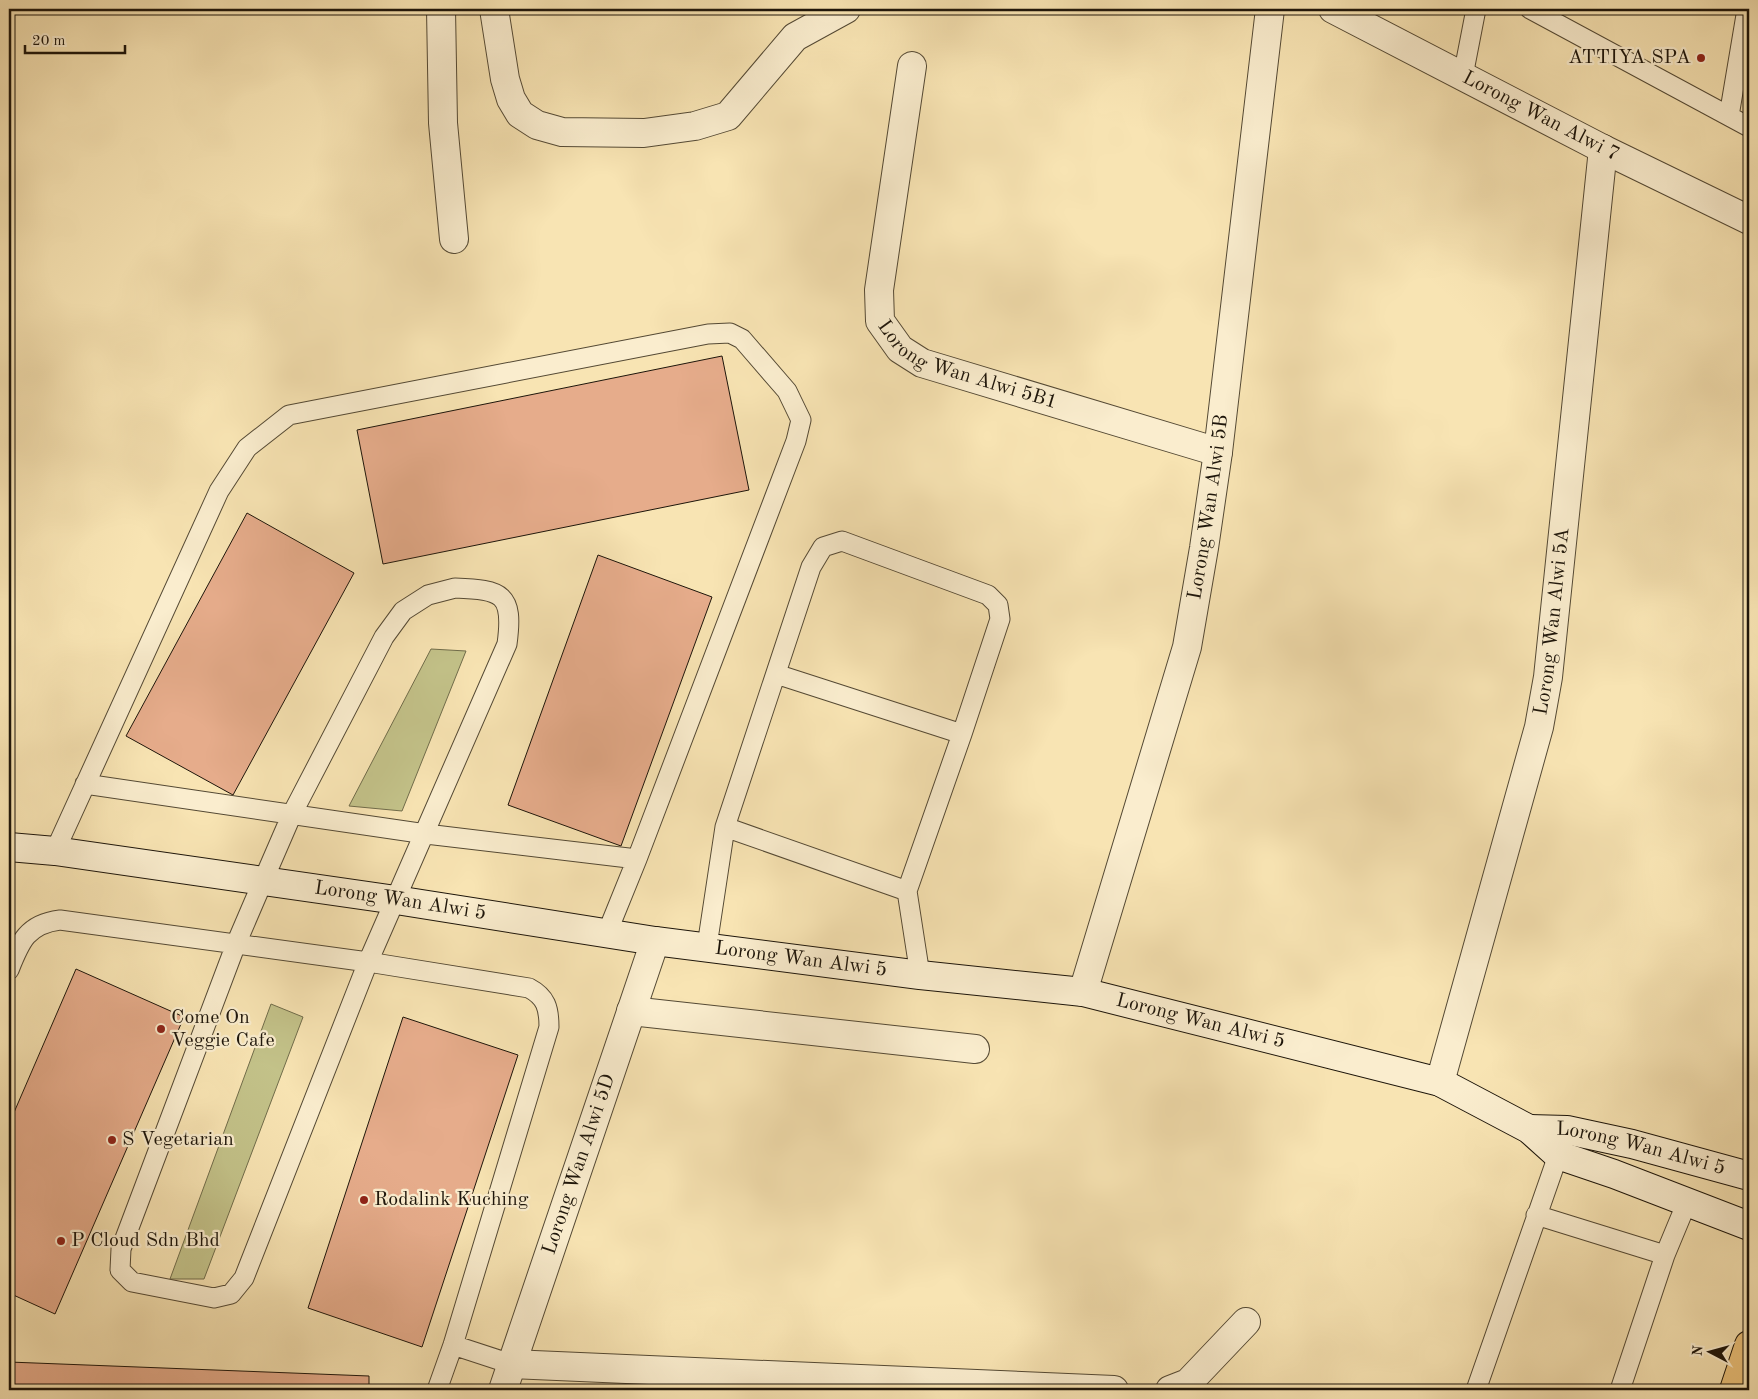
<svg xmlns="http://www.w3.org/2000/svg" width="1758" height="1399" viewBox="0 0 1758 1399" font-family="'Old Standard TT',serif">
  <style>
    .green { fill: #c3c289; stroke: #706c4a }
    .building { fill: #e6ac8b; stroke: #1d150a }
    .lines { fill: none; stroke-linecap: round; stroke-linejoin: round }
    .lane-casing { stroke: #544934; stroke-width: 21 }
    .street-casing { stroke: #544934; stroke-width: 30 }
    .secondary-casing { stroke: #1d150a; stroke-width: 30 }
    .primary-casing { stroke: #1d150a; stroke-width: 30 }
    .lane { stroke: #faedce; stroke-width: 19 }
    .street { stroke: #faedce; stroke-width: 28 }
    .secondary { stroke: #faedce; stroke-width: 28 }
    .primary { stroke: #ecc27a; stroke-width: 28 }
    .poi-dot { fill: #8f2418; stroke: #faedce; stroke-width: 2 }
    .labels { text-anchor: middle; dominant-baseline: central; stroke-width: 4.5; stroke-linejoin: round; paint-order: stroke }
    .poi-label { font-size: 20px; fill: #1d150a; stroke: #faedce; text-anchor: start }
    .street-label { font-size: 20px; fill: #1d150a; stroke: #faedce }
  </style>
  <rect width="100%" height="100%" fill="#f8e4b3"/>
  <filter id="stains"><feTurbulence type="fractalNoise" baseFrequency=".004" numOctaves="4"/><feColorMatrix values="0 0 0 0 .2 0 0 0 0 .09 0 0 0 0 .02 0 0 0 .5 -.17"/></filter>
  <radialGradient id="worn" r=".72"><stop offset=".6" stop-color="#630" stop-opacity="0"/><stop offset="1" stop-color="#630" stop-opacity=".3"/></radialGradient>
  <path class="green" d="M431,649L466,651L402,811L349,806Z
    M271,1004L303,1017L204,1279H170Z"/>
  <path class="building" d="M722,356L749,490L383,564L357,430Z
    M247,513L354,573L233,795L126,736Z
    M598,555L712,597L621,846L508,805Z
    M76,969L184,1017L55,1314L9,1293V1124Z
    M403,1017L518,1055L422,1347L308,1308Z
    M9,1362L369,1376V1390H9Z"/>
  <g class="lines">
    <defs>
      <path id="lane" d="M1530,9L1749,127
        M1463,76L1476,9
        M1729,116L1747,9
        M455,588C502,590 514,593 507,644L368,962L244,1278L231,1294L214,1298L132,1282L120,1270L121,1249L236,944L263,881L292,814L384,637L403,611L428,595Z
        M776,674L962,734
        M85,784L426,834L637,859
        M725,827L907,891
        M55,851L219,491L247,448L289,415L708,334L730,333L742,339L787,391L801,420L796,441L637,859L607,933
        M707,946L725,827L811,567L823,547L842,541L988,595L998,605L1000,619L962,734L907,891L920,975
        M9,970C20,942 27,924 60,920L368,962L529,988C546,997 549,1008 549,1027L453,1345L437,1390
        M1536,1215L1665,1255
        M453,1345L511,1364
        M1476,1390L1562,1144
        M1620,1390L1665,1255L1687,1202"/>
      <g id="street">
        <path d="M441,9L443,123L454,239"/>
        <path d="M494,9L505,79L511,99L520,114L537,125L562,132L644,133L695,126L728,116L795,37L846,9"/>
        <path id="s1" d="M1333,9L1603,149L1749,220"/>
        <path id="s2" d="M912,66L879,290L880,321L900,349L922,363L1218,452"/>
        <path id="s3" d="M1083,992L1187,647L1204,548L1218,452L1270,9"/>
        <path d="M631,1011L975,1049"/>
        <path id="s4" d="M1440,1082L1539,727L1548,677L1603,149"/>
        <path d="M511,1364L1114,1390"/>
        <path id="s5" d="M503,1390L655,941"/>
        <path d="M1170,1390L1188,1383L1246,1322"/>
      </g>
      <g id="secondary">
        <path id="s6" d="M9,847L55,851L396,900L655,941L920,975L1083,992L1440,1082L1529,1129L1558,1155L1614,1174L1749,1226"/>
        <path id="s7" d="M1529,1129L1567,1130L1632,1144L1749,1176"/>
      </g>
      <path id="primary" d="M1734,1390L1749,1345"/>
    </defs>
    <use href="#lane" class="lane-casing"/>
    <use href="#street" class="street-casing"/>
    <use href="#secondary" class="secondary-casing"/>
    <use href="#primary" class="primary-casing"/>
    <use href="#lane" class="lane"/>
    <use href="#street" class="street"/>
    <use href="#secondary" class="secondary"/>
    <use href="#primary" class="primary"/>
  </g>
  <g class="poi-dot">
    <circle cx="1701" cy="58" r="5"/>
    <circle cx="161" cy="1029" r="5"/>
    <circle cx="112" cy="1140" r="5"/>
    <circle cx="364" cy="1200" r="5"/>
    <circle cx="61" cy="1241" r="5"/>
  </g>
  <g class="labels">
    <g class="poi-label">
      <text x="1691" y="58" text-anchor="end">ATTIYA SPA</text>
      <text x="171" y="1018">Come On<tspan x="171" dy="23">Veggie Cafe</tspan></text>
      <text x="122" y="1140">S Vegetarian</text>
      <text x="374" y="1200">Rodalink Kuching</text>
      <text x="71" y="1241">P Cloud Sdn Bhd</text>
    </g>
    <g class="street-label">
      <text stroke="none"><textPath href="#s1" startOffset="234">Lorong Wan Alwi 7</textPath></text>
      <text stroke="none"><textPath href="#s2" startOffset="359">Lorong Wan Alwi 5B1</textPath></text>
      <text stroke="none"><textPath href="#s3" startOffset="502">Lorong Wan Alwi 5B</textPath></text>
      <text stroke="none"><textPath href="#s4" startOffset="475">Lorong Wan Alwi 5A</textPath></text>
      <text stroke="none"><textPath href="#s6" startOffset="395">Lorong Wan Alwi 5</textPath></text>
      <text stroke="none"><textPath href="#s6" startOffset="800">Lorong Wan Alwi 5</textPath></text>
      <text stroke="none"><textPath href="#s6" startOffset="1205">Lorong Wan Alwi 5</textPath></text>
      <text stroke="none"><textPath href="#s7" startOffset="114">Lorong Wan Alwi 5</textPath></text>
      <text stroke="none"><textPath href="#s5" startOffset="238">Lorong Wan Alwi 5D</textPath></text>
    </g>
  </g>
  <rect width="1758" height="1399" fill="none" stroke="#f8e4b3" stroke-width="30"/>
  <rect x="10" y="10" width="1738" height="1379" fill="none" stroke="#1d150a" stroke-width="2.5"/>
  <rect x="15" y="15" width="1728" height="1369" fill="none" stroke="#1d150a"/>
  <g transform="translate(1710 1352) rotate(276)" stroke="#faedce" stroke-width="4" paint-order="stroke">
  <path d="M0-4L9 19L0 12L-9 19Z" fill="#1d150a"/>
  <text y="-8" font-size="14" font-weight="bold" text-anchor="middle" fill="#1d150a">N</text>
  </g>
  <path d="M25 45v8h100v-8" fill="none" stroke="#1d150a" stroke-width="2.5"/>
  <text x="32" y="45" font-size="15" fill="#1d150a" stroke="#faedce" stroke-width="4" paint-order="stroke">20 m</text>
  <rect width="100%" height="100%" filter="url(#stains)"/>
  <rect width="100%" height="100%" fill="url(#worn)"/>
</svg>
